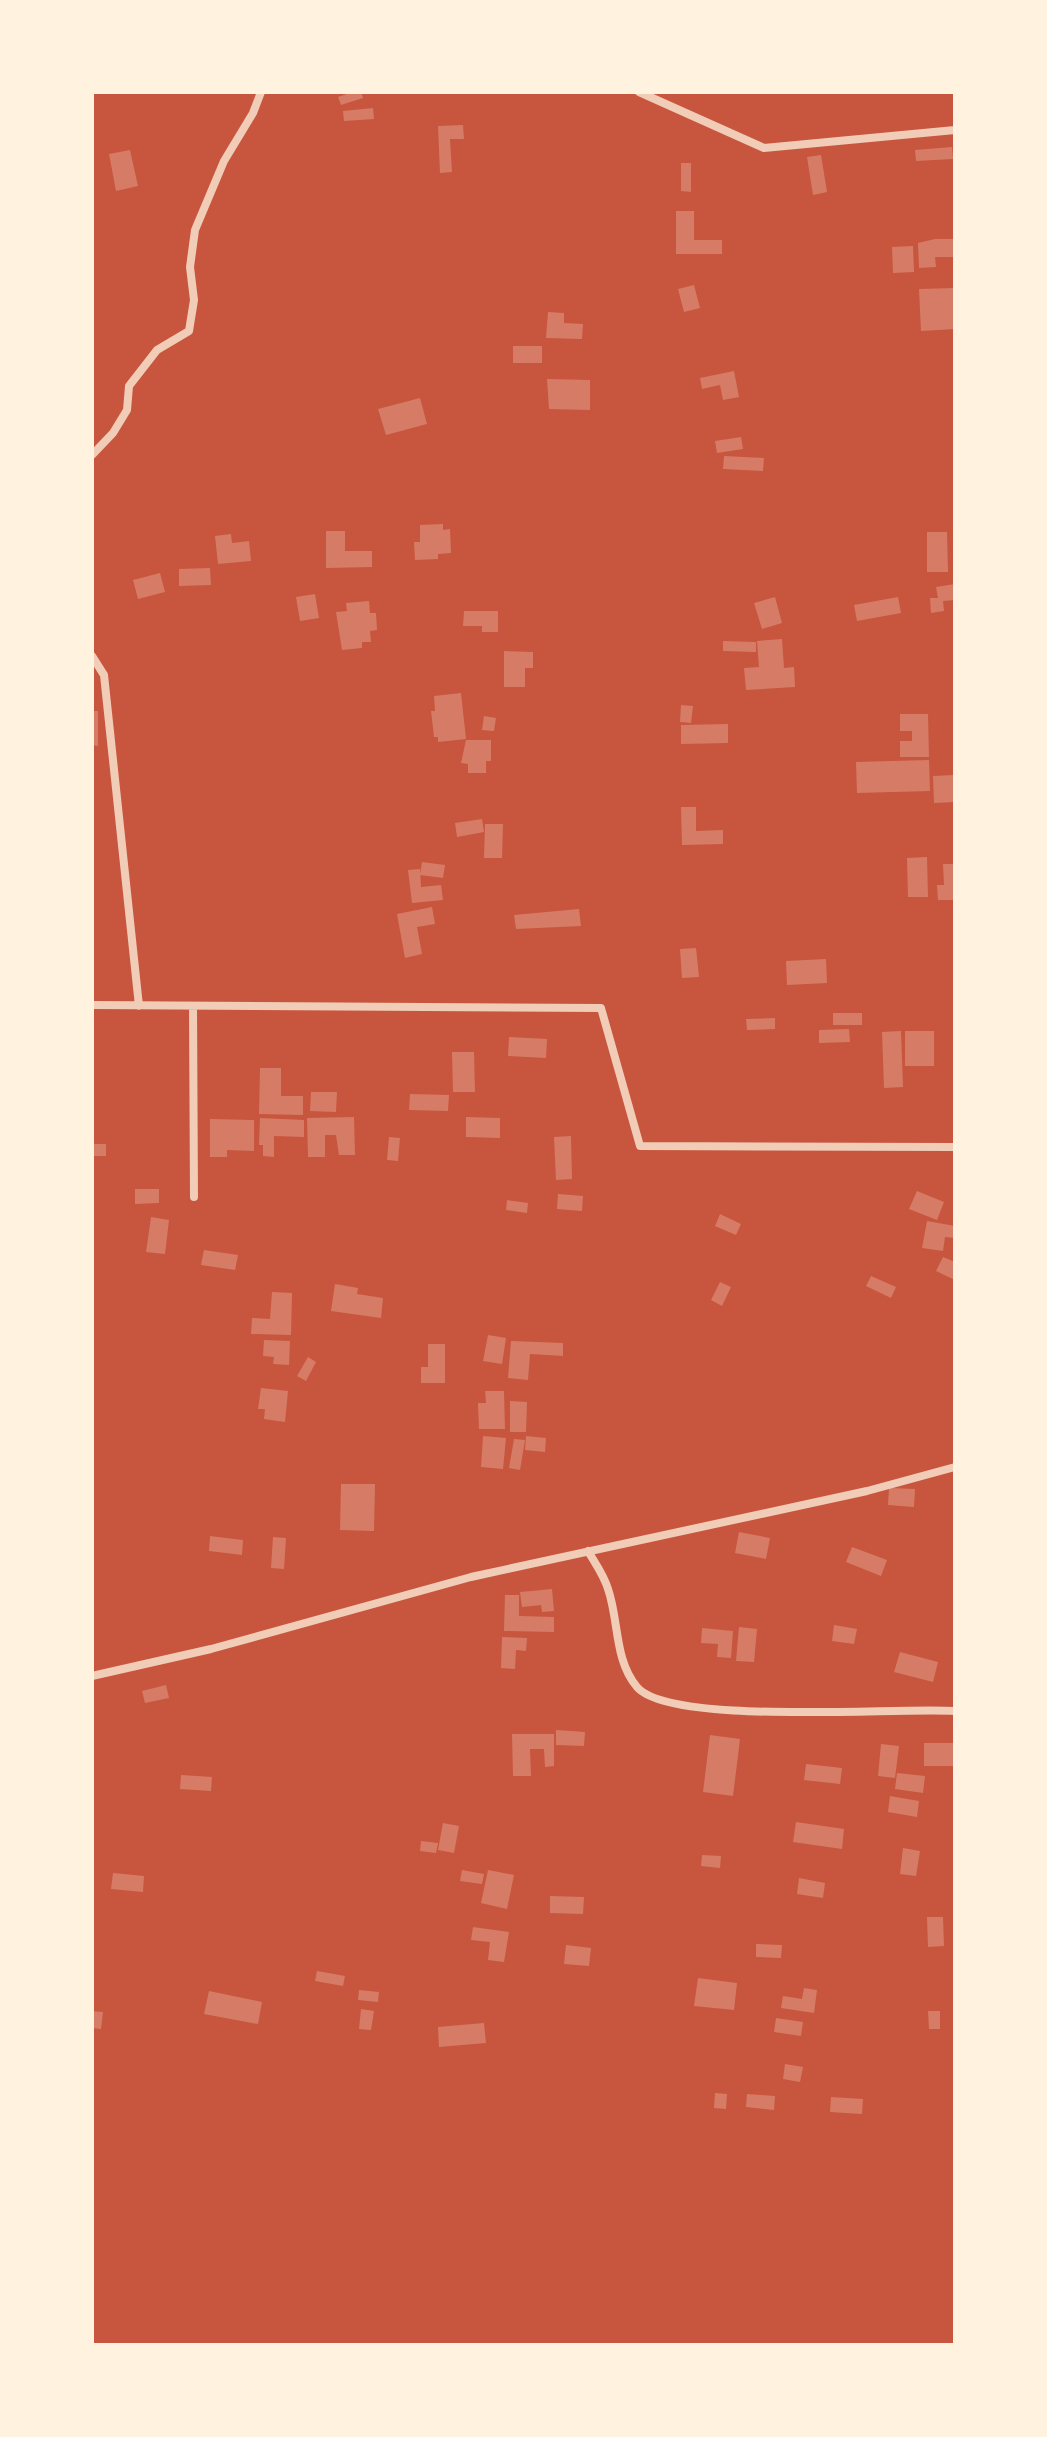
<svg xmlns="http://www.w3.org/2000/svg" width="1047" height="2437" viewBox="0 0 1047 2437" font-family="'Titillium Web',sans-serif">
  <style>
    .building { fill: #d67c66 }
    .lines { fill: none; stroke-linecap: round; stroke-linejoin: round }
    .minor { stroke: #f1ccb7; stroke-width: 8 }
  </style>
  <rect width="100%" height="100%" fill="#c8553d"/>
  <path class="building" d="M353,92H361L363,98L341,105L338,97Z
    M373,108L374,119L344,121L343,111Z
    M463,125L464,139H450L452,172L440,173L438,126Z
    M952,147L953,159L916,161L915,150Z
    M130,150L138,186L116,191L109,154Z
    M821,155L827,192L813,195L807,157Z
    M681,163H691V192L681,191Z
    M676,211H694V240H722V254H676Z
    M935,239H955V257H935L936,267L919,268L918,243Z
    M913,246L914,272L893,273L892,247Z
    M694,285L700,308L684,312L678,289Z
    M955,288V329L921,331L919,289Z
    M548,312L564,313V323L583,324L582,339L546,338Z
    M513,346H542V363H513Z
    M734,371L739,397L723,400L720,385L702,389L700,378Z
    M547,379L590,380V410L549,409Z
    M420,398L427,424L386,435L378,409Z
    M741,437L743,449L717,453L715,441Z
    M724,456L764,458L763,471L723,469Z
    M443,524V530L450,529L451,553L438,554V559L415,560L414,542H420V525Z
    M326,531H345V551H372V567L326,568Z
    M927,532H947L948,572H927Z
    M231,534L232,543L249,541L251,561L218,564L215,536Z
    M210,568L211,585L179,586V569Z
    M160,573L165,592L138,599L133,580Z
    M955,584V600L943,601L944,611L931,613L930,598H938L936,587Z
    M315,594L319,618L300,621L296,597Z
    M775,597L782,623L762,629L754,603Z
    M898,597L901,613L857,621L854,605Z
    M369,601L370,613H376L377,630L370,631L371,642H362V648L342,650L336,612L347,611L346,603Z
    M464,611H498V632H482V626H463Z
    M782,639L784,668L794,667L795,687L746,690L744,668L759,667L757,641Z
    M723,641L756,642V652L723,651Z
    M504,651L533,652V668H525V687H504Z
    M461,693L466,739L438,742V737H434L431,711H435L434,696Z
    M681,705L693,706L691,723L680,722Z
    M92,711H98V746L92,745Z
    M900,714H928L929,757H900V741H912V731H900Z
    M484,716L496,718L494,731L482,730Z
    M728,724V743L681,744V725Z
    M466,740H491V761H486V773H468V764L461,763Z
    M929,760L930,791L857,793L856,762Z
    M954,775L955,802L934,803L933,776Z
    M681,807H696V831L723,830V844L682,845Z
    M482,819L484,832L457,837L455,823Z
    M485,824H503L502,858H484Z
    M927,857L928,897H908L907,858Z
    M422,862L445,865L443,878L420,875Z
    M943,864H955V900H938L937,885H944Z
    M420,869L421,887L441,885L443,900L412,903L408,870Z
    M432,907L435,924L417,927L422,954L405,958L397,914Z
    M579,909L581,926L516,929L514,915Z
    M696,948L699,977L682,978L680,949Z
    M826,959L827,983L787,985L786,961Z
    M833,1013H862V1025H833Z
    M775,1018V1029L747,1030L746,1019Z
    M849,1029L850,1042L819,1043V1030Z
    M901,1031L903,1087L884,1088L882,1032Z
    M905,1031H934V1066H905Z
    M509,1037L547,1039L546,1058L508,1056Z
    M452,1052H474L475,1092H453Z
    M260,1068H281V1096H303V1115L259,1114Z
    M311,1092H337L336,1112L310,1111Z
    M410,1094L449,1095L448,1111L409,1110Z
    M354,1117L355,1155H339L336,1135H325V1157H308L307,1118Z
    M466,1117L500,1118V1138L466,1137Z
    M260,1118L304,1120V1137L274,1136V1157L263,1156V1145H259Z
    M210,1119L254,1120V1151L227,1150V1157H210Z
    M571,1136L572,1179L556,1180L554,1137Z
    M389,1137L400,1138L398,1161L387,1160Z
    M92,1144H106V1156H92Z
    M135,1189H159V1203L135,1204Z
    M917,1191L944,1202L937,1220L909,1209Z
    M558,1194L583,1196L582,1211L557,1209Z
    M507,1200L528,1203L527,1213L506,1210Z
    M720,1214L741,1224L736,1235L715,1226Z
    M151,1217L169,1220L165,1254L146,1252Z
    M927,1221L955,1226V1238L945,1237L943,1251L922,1248Z
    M204,1250L238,1255L235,1270L201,1265Z
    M943,1257L955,1262V1280L936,1271Z
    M871,1276L896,1287L891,1298L866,1286Z
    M720,1282L731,1287L722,1306L711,1300Z
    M335,1284L358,1288L357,1294L383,1298L381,1318L331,1311Z
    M272,1292L292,1293L291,1335L251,1334L252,1318L270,1319Z
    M488,1335L506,1338L502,1364L483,1361Z
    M264,1340L290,1341L289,1365L273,1364L274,1357L263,1356Z
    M511,1341L563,1343V1356L530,1354L528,1380L508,1378Z
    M428,1344H445V1383H421V1367H428Z
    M308,1357L316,1362L306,1381L297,1376Z
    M261,1388L288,1391L285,1422L264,1419L265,1409H258Z
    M485,1391H504L505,1429H479L478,1403H486Z
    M510,1401L527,1402L526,1432H510Z
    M483,1436L506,1438L503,1469L481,1467Z
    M526,1436L546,1438L545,1452L525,1450Z
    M514,1439L525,1440L520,1470L509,1468Z
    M341,1484H375L374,1531L340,1530Z
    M889,1488L915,1489L914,1507L888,1505Z
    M739,1532L770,1538L766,1559L735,1553Z
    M210,1536L243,1540L242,1555L209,1551Z
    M273,1537L286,1538L284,1569L271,1568Z
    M852,1547L887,1560L881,1576L846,1562Z
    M552,1589L554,1611L542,1612L541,1605L522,1607L520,1592Z
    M505,1595H519V1616L554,1617V1632L504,1631Z
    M834,1625L857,1629L854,1644L832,1641Z
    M739,1627L757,1629L754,1662L736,1661Z
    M702,1628L733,1631L731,1658L717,1657L718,1644L701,1643Z
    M502,1637L527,1638L526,1651L516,1650L515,1669L501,1668Z
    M900,1652L938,1662L933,1682L894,1672Z
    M166,1685L169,1698L145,1703L142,1691Z
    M556,1730L585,1732L584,1746L556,1745Z
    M512,1734H554V1766L545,1767L544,1749H530L531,1776H513Z
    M710,1735L740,1739L733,1796L703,1792Z
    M924,1743H955V1766H924Z
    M881,1744L899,1746L895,1778L878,1776Z
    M806,1764L842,1768L840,1784L804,1780Z
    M897,1773L925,1776L923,1793L895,1789Z
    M181,1775L212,1777L211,1791L180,1789Z
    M890,1796L919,1801L917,1817L888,1812Z
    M796,1822L844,1829L842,1849L793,1842Z
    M443,1823L459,1826L454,1853L438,1850Z
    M421,1841L438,1843L436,1853L420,1851Z
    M903,1848L920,1851L916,1876L900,1874Z
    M702,1855L721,1856L720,1868L701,1866Z
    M462,1870L484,1874L482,1884L460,1881Z
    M488,1870L514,1875L507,1909L481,1903Z
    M113,1873L144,1876L143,1892L111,1889Z
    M799,1878L825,1883L823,1898L797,1894Z
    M550,1896L584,1897L583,1914L550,1913Z
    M927,1917H943L944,1946L928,1947Z
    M473,1927L509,1932L504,1962L488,1960L490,1942L471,1940Z
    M756,1944L782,1945L781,1958L756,1957Z
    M566,1945L591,1948L589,1966L564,1964Z
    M317,1971L345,1976L343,1986L315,1981Z
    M698,1978L737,1983L734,2010L694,2006Z
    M804,1988L817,1990L814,2013L781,2008L783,1996L802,1999Z
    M359,1990L379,1992L378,2002L358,2000Z
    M209,1991L262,2002L258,2024L204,2014Z
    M361,2009L374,2011L371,2030L359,2029Z
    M92,2011L103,2012L101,2029L92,2028Z
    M928,2011H940V2029H929Z
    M776,2018L803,2022L801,2036L774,2032Z
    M484,2023L486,2043L439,2047L438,2027Z
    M785,2064L803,2067L800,2082L783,2079Z
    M715,2093L727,2094L726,2109L714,2108Z
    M747,2094L775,2096L774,2110L746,2107Z
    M831,2097L863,2099L862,2114L830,2112Z"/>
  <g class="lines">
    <path class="minor" d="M639,92L764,148L955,130
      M92,455L113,433L127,410L129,386L157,350L189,331L194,300L190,267L195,230L224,161L253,113L261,92
      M92,656L104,675L139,1006
      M92,1005L601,1008L640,1146L955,1147
      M193,1006L194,1197
      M588,1551C595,1563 604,1575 608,1589C619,1620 614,1660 637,1687C670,1726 896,1707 955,1711
      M92,1676L211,1649L471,1577L867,1491L955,1467"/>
  </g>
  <rect width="1047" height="2437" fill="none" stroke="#fff3e0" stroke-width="188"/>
</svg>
